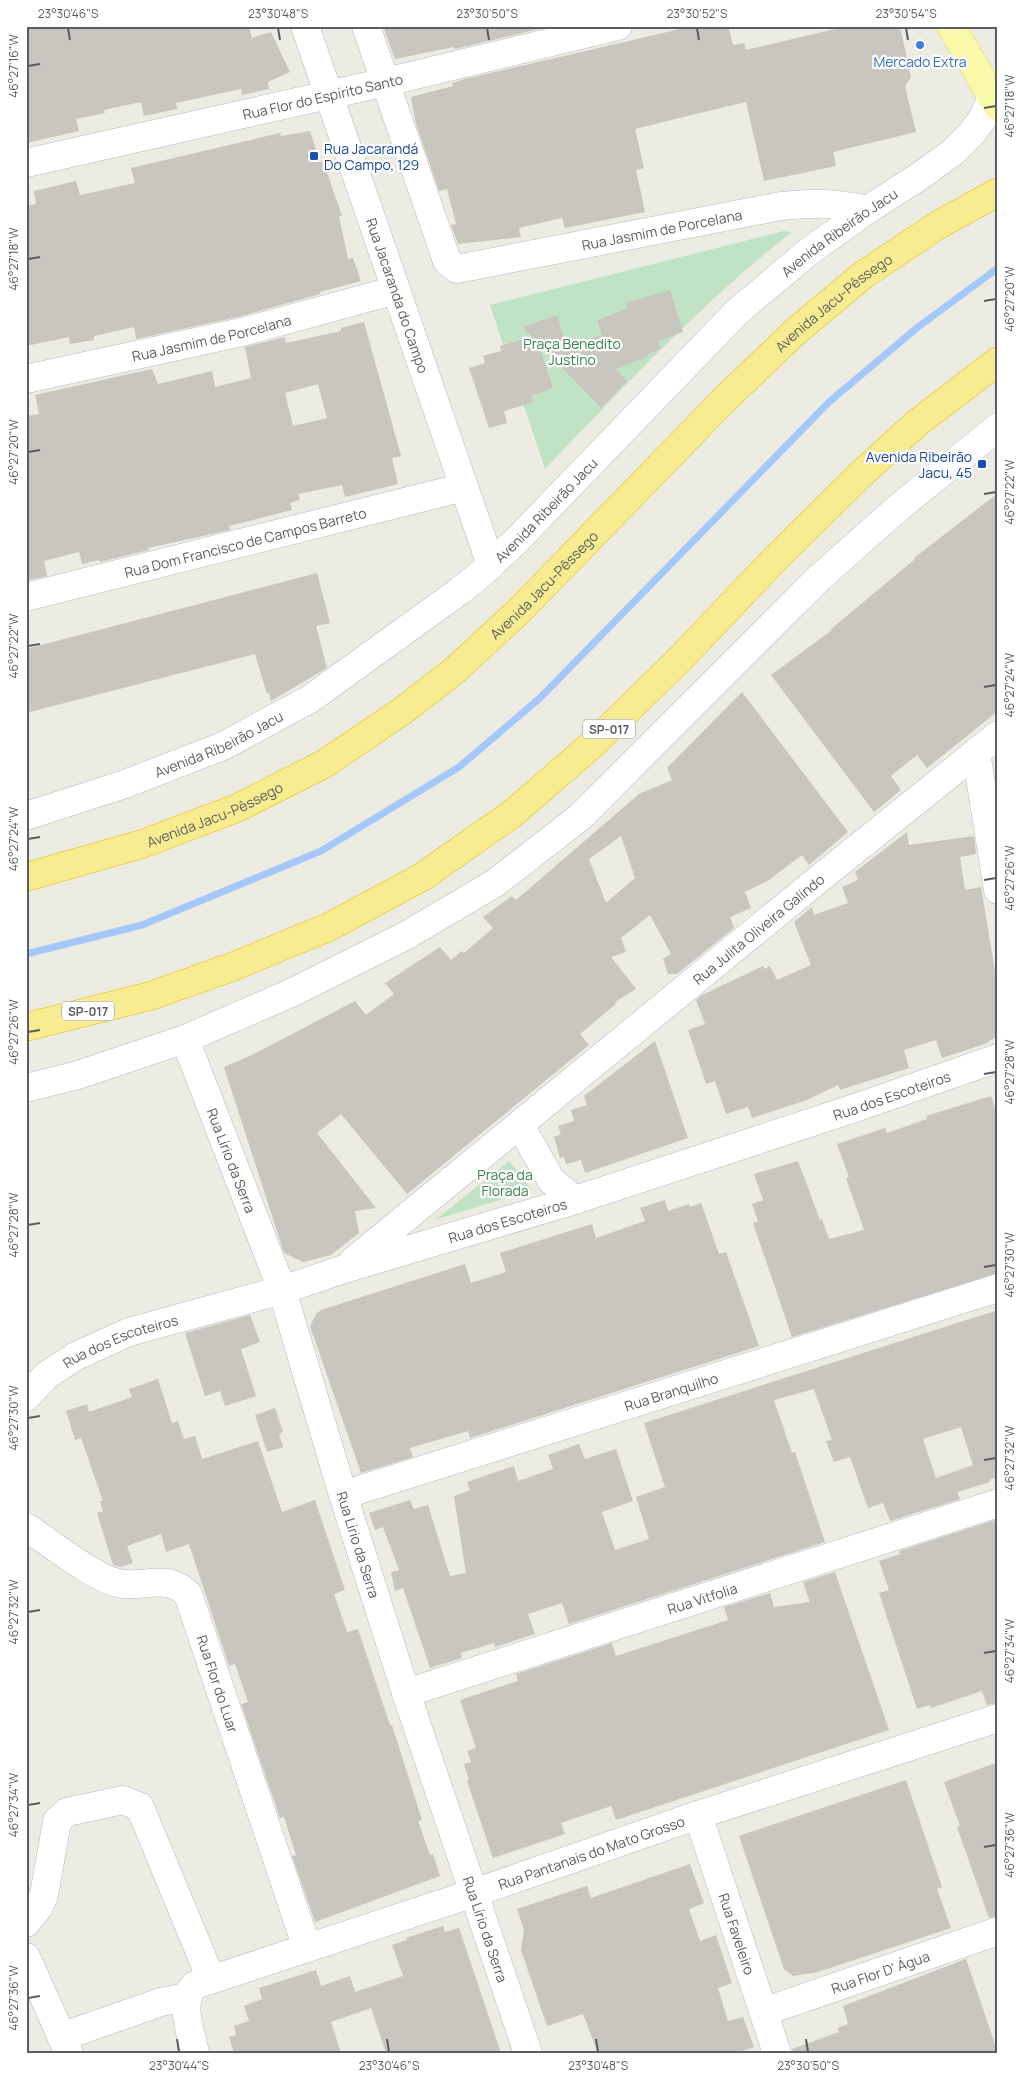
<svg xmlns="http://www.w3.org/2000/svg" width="1024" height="2079" viewBox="0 0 1024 2079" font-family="Manrope,sans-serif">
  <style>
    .green { fill: #c0e3c5 }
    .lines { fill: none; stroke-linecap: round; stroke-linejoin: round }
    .stream { stroke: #a4c8fa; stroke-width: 7 }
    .building { fill: #c8c6bf; fill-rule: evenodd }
    .minor-casing { stroke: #b7b9be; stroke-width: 29 }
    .major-casing { stroke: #e9d75e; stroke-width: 29 }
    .highway-casing { stroke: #e3bf0c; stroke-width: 29 }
    .minor { stroke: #fff; stroke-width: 28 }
    .major { stroke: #faf9a9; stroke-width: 28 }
    .highway { stroke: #f7ec8f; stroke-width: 28 }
    .ticks { fill: none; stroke: #5a5d62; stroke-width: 2 }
    .shop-dot { fill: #3f7fe0; stroke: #fff; stroke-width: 2 }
    .transit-dot { fill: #1a4fb4; stroke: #fff; stroke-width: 2 }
    .labels { text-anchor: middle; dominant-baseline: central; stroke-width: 4.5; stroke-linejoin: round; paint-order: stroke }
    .shield { fill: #fff; stroke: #8c8e91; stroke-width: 1 }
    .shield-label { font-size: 12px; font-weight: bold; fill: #5a5d62 }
    .shop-label { font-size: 14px; fill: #366cbe; stroke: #fff }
    .street-label { font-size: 14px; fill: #5a5d62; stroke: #fff }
    .transit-label { font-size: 14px; fill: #164399; stroke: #fff; text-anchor: start }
    .park-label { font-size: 14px; fill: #398247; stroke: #fff }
    .neatline { fill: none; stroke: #5a5d62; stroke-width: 2 }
    .ticks-label { font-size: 12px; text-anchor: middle; fill: #5a5d62 }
  </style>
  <rect width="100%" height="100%" fill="#ecece2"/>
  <path class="green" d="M784,231L792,232C702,302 624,387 545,469L490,305Z
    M509,1161L532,1190L435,1220L508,1162Z"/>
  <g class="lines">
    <path class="stream" d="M26,954L142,925L321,851L459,767L540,698L829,402L918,327L998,268"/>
  </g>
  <path class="building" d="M26,26H249L252,38L271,32L290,72L268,82L269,89L242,95L241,89L176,103L177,109L144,116L141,102L104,110L105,113L76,119L79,131L26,143Z
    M383,26H539V29L455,49L454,47L395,59Z
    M693,26H728L733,45L744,43L746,50L848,26H900L911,77L905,86L916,132L833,152L836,166L764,181L746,102L679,118L635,129L644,168L636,170L645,212L565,228L562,218L519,228L521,237L458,244L451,225L456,224L447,189L439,191L416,124L411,97L453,86L452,83L465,79Z
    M310,131L320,162L323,161L342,216H339L348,259L353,258L361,281L320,292V294L238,317L136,339L134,327L94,336V340L70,344L69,337L26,346V206L36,204L34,191L76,181L80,195L99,191L135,183L131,168L280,133L281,136Z
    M670,290L683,332L658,341L661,349L648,354L649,356L616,369L627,381L601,408L538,343L553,388L531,396L534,402L504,411L507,423L489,428L469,368L485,363L483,356L501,351L500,346L532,337L523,327L557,315L567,346L602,335L597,320L627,309L625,303Z
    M364,322L401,456L392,458L398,484L345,497L342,485L298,494L300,500L290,503L292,510L229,526L230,530L148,548L149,550L100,562L99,560L82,564L79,552L44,561L47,576L26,581V416L39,414L35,395L152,369L158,384L212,371L215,387L251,378L245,347L285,337L286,343L341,331V328ZM318,384L327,418L293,426L285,393Z
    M998,493V711L927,768L917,755L891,776L901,790L874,812L771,675L832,630L831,629L915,559L914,558Z
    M317,573L330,623L316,626L327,668L271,701L269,693L267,694L255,654L26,713V649Z
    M742,692L848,832L809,865L802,855L769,880L745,892L751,908L730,917L734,928L677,974H668L663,959L671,954L650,915L621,938L626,952L611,957L636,989L615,1002L616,1004L580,1034L589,1045L407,1194L341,1114L317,1133L376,1208L355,1211L359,1233L331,1255L303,1262L284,1253L224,1067L254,1054L355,1001L366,1015L394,994L385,983L440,947L451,960L462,951L464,953L493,928L483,917L512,896L516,900L639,794L672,780L667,768ZM621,836L635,878L606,903L589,859Z
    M907,832L909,845L974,836L976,854L960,857L965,890L981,887L998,989V1035L985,1044L942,1058L936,1040L904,1050L909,1068L840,1090L838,1085L807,1100L752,1118L748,1107L726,1114L715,1081L706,1084L688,1030L705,1024L696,1000L702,995L763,966L765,969L770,966L777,980L811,965L794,922L812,907L814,915L848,903L842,887L858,880L855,872Z
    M655,1041L688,1138L585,1173L581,1160L566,1164L564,1157L560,1158L554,1137L561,1134L558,1126L574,1121L571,1110L587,1105L584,1096Z
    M991,1096L998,1117V1273L792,1337L753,1223L758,1221L752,1204L763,1200L754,1174L798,1161L820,1220L822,1219L829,1239L864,1230L846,1178L849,1177L837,1144L885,1128L887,1133L927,1119L926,1116Z
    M665,1200L668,1211L689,1204L690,1207L701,1203L719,1254L726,1252L759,1346L470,1438L468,1431L410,1448L413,1457L361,1473L310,1326L316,1314L321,1310L465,1264L471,1283L506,1272L500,1253L592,1224L596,1238L645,1221L640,1208Z
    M998,1310V1477L990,1479V1482L957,1492L960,1499L890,1521L883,1503L868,1508L850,1457L834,1462L826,1441L832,1440L814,1389L774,1400L792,1453L795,1452L825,1542L569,1624L562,1603L528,1614L535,1634L495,1647L494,1643L461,1653L462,1658L430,1668L403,1588L395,1591L391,1572L399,1570L383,1527L375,1530L369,1513L410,1500L414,1509L428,1505L450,1576L466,1573L454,1496L470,1490L467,1482L514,1466L518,1481L553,1469L548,1455L579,1444L585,1459L616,1449L633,1501L602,1512L615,1550L649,1539L636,1497L665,1487L644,1423ZM961,1427L973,1465L936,1478L923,1439Z
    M250,1315L260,1342L241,1349L256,1396L225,1406L220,1391L205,1396L185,1333Z
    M158,1379L172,1423L178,1421L184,1439L195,1436L202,1459L258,1441L282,1512L315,1500L345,1590L334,1594L347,1632L358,1629L390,1725H392L422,1820L418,1821L430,1855L433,1854L440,1876L315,1922L292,1856L296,1855L284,1817L280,1818L241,1704L248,1702L235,1664L229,1666L189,1544L166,1552L161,1534L127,1546L133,1563L121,1567L113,1565L97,1513L103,1511L100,1501H103L81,1438L75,1440L66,1411L87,1404L89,1412L132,1397L129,1389Z
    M275,1408L283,1432L279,1434L283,1447L267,1452L255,1415Z
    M998,1519V1703L987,1705L982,1691L931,1708L930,1705L917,1709L879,1593L889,1590L879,1561L900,1554L899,1551Z
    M835,1572L889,1730L616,1820L611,1806L561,1823L565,1834L493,1858L467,1781L469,1780L464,1764L471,1762L467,1751L476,1748L460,1700L518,1681L516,1674L612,1643L616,1656L728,1620L724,1607L770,1593L774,1607L810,1602L803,1582Z
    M998,1762V1916L989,1918L957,1827L960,1826L944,1782Z
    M906,1780L942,1887L937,1889L951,1928L818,1972L793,1976L784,1969L739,1836Z
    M690,1864L704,1903L689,1909L700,1941L716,1935L732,1983L718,1988L728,2021L743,2017L754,2047L736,2053H598L583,2014L547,2026L521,1950L524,1930L517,1909L587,1886L591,1898Z
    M443,1926L445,1932L459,1928L501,2053H386L371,2008L331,2022L341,2053H234L229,2037L236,2035L234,2026L249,2021L244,2006L262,1999L259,1988L316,1970L321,1986L350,1976L355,1992L403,1976L392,1945L407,1940L406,1938Z
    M966,1959L998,2053H792V2049L839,2032L837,2028L848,2024L843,2006Z"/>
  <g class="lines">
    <defs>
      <g id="minor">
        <path id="s1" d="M305,26L491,565"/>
        <path id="s2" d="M366,26L447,261L457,269L781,206C816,203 833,202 867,210"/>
        <path id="s3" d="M26,163L386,82L618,26"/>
        <path id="s4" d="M26,379L242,332L396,290"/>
        <path id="s5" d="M26,597L464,487"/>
        <path d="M976,752L998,890"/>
        <path id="s6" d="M26,816L125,784L223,746L310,699L461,590L482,573L516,541L737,312L807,253L867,210L920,176L953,152L971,134L983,118L992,97L998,92"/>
        <path id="s7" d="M185,1039L282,1290L343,1495L406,1693L528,2053"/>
        <path d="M26,1088L78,1075L185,1039L291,993L407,935L495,883L580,817L818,579L898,508L998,427"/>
        <path d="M520,1125L551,1180L575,1200"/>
        <path id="s8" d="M353,1261L809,887L998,735"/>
        <path id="s9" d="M26,1397L47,1375L76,1356L129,1332L282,1290L344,1269L575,1200L855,1108L998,1058"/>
        <path id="s10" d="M343,1495L998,1288"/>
        <path id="s11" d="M26,1527C49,1542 94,1578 118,1583C144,1589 165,1572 188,1594L307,1948"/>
        <path id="s12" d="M406,1693L998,1503"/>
        <path id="s13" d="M698,1815L777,2053"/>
        <path d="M26,1923L39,1907L44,1895L57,1821L67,1812L123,1800L140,1807L211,1979"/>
        <path d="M26,1957L69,2053"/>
        <path id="s14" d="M763,2012L998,1931"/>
        <path d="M61,2037L161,2002L187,1997"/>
        <path id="s15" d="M195,2053C191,2032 178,2001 195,1985L474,1893L698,1815L998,1718"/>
      </g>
      <path id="major" d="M951,26L998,107"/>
      <g id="highway">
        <path id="s16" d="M26,877L142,844L237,808L324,764L401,712L454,671L518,612L725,399L796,331L863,275L938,225L998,192"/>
        <path d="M26,1027L150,996L232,967L329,927L422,877L512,814L595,742L680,659L773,561L859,476L917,423L998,361"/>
      </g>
    </defs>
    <use href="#minor" class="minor-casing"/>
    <use href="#major" class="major-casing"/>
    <use href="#highway" class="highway-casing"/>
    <use href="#minor" class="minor"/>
    <use href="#major" class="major"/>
    <use href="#highway" class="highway"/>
  </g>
  <path class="ticks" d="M68,28L70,40M278,28L280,40M487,28L489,40M697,28L699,40M906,28L908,40M28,66L40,64M984,108L996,106M28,259L40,257M984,301L996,299M28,452L40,450M984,494L996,492M28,646L40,644M984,687L996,685M28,839L40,837M984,880L996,878M28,1032L40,1030M984,1074L996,1072M28,1225L40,1223M984,1267L996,1265M28,1418L40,1416M984,1460L996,1458M28,1612L40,1610M984,1653L996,1651M28,1805L40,1803M984,1847L996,1845M28,1998L40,1996M177,2039L179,2052M387,2039L389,2052M596,2039L598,2052M806,2039L808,2052"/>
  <circle class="shop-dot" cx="920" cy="45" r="5"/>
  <g class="transit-dot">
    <rect x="309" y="151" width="10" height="10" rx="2.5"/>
    <rect x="977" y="459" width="10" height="10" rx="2.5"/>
  </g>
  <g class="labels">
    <g class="shield">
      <rect x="583" y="719.5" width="52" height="19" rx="4"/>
      <rect x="62" y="1001.5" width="52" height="19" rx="4"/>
    </g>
    <g class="shield-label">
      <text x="609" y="729">SP-017</text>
      <text x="88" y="1011">SP-017</text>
    </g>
    <g class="shop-label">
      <text x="920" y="61">Mercado Extra</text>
    </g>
    <g class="street-label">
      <text stroke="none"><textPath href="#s3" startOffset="304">Rua Flor do Espírito Santo</textPath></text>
      <text stroke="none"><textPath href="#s2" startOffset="470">Rua Jasmim de Porcelana</textPath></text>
      <text stroke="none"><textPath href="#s6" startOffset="1016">Avenida Ribeirão Jacu</textPath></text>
      <text stroke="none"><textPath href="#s1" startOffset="285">Rua Jacaranda do Campo</textPath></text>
      <text stroke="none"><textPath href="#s16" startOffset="1009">Avenida Jacu-Pêssego</textPath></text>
      <text stroke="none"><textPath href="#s4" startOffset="190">Rua Jasmim de Porcelana</textPath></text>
      <text stroke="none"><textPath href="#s6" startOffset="611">Avenida Ribeirão Jacu</textPath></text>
      <text stroke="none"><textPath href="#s5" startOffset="226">Rua Dom Francisco de Campos Barreto</textPath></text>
      <text stroke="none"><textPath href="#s16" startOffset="604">Avenida Jacu-Pêssego</textPath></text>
      <text stroke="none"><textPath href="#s6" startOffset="206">Avenida Ribeirão Jacu</textPath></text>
      <text stroke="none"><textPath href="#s16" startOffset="199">Avenida Jacu-Pêssego</textPath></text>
      <text stroke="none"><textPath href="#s8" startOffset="524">Rua Julita Oliveira Galindo</textPath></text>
      <text stroke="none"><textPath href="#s9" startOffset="922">Rua dos Escoteiros</textPath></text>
      <text stroke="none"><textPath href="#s7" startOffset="130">Rua Lírio da Serra</textPath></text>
      <text stroke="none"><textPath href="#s9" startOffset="518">Rua dos Escoteiros</textPath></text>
      <text stroke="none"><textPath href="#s9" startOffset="112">Rua dos Escoteiros</textPath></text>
      <text stroke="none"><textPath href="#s10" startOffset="344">Rua Branquilho</textPath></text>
      <text stroke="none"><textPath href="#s7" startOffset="535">Rua Lírio da Serra</textPath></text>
      <text stroke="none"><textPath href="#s12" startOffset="311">Rua Vitfolia</textPath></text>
      <text stroke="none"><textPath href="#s11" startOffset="276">Rua Flor do Luar</textPath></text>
      <text stroke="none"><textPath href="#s15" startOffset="489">Rua Pantanais do Mato Grosso</textPath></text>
      <text stroke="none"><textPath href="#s7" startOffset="940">Rua Lírio da Serra</textPath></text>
      <text stroke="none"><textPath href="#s13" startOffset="125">Rua Faveleiro</textPath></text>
      <text stroke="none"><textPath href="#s14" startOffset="124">Rua Flor D' Água</textPath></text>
    </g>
    <g class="transit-label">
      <text x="324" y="148">Rua Jacarandá<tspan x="324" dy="16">Do Campo, 129</tspan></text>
      <text x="972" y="456" text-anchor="end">Avenida Ribeirão<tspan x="972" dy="16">Jacu, 45</tspan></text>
    </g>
    <g class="park-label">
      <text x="572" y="343">Praça Benedito<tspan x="572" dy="16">Justino</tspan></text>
      <text x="505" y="1174">Praça da<tspan x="505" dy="16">Florada</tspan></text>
    </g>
  </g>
  <rect width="1024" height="2079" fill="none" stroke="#ffffff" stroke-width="55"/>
  <rect x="28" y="28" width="968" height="2024" class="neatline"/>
  <g class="ticks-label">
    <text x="68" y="18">23°30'46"S</text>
    <text x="278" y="18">23°30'48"S</text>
    <text x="487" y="18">23°30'50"S</text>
    <text x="697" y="18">23°30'52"S</text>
    <text x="906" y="18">23°30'54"S</text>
    <text transform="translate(14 66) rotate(-90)" y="4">46°27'16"W</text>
    <text transform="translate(1010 106) rotate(-90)" y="4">46°27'18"W</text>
    <text transform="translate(14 259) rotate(-90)" y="4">46°27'18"W</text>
    <text transform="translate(1010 299) rotate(-90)" y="4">46°27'20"W</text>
    <text transform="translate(14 452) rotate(-90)" y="4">46°27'20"W</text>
    <text transform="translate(1010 492) rotate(-90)" y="4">46°27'22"W</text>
    <text transform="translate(14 646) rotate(-90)" y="4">46°27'22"W</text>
    <text transform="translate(1010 685) rotate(-90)" y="4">46°27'24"W</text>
    <text transform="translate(14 839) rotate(-90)" y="4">46°27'24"W</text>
    <text transform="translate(1010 878) rotate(-90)" y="4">46°27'26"W</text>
    <text transform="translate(14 1032) rotate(-90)" y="4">46°27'26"W</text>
    <text transform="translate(1010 1072) rotate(-90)" y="4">46°27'28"W</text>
    <text transform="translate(14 1225) rotate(-90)" y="4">46°27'28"W</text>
    <text transform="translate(1010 1265) rotate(-90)" y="4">46°27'30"W</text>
    <text transform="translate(14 1418) rotate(-90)" y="4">46°27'30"W</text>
    <text transform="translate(1010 1458) rotate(-90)" y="4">46°27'32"W</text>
    <text transform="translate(14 1612) rotate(-90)" y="4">46°27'32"W</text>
    <text transform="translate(1010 1651) rotate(-90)" y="4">46°27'34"W</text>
    <text transform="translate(14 1805) rotate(-90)" y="4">46°27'34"W</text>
    <text transform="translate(1010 1845) rotate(-90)" y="4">46°27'36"W</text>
    <text transform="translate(14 1998) rotate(-90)" y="4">46°27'36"W</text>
    <text x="179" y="2070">23°30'44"S</text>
    <text x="389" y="2070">23°30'46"S</text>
    <text x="598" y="2070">23°30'48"S</text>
    <text x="808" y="2070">23°30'50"S</text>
  </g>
</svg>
